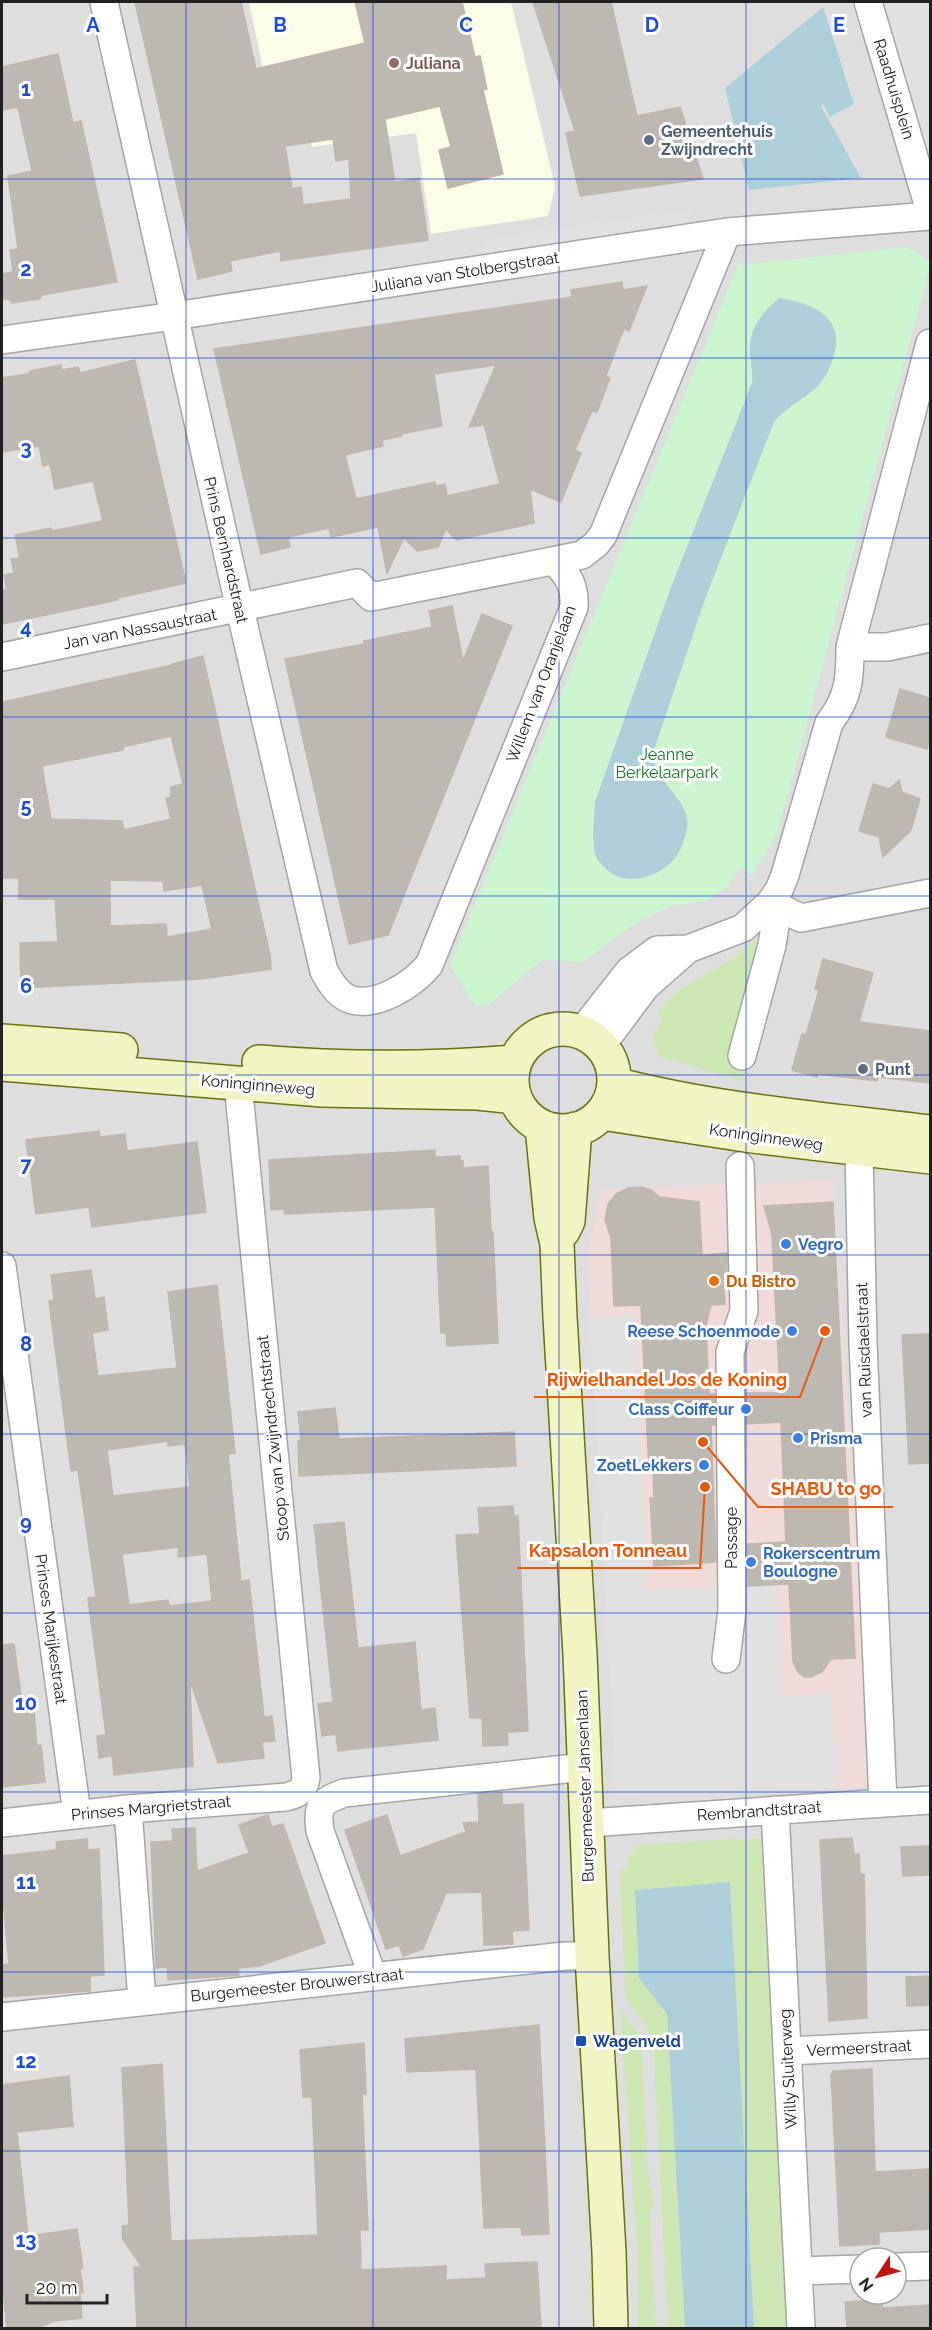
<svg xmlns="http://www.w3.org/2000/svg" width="932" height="2330" viewBox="0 0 932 2330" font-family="Raleway,sans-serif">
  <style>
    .residential { fill: #dfdede; fill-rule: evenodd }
    .commercial { fill: #f0dbda }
    .education { fill: #fcfde6 }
    .grass { fill: #cce6b4 }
    .park { fill: #cbf6cf }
    .parking { fill: #e1e1e1 }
    .water { fill: #adcfda }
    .building { fill: #beb8b2; stroke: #c1b6ac; stroke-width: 1.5; fill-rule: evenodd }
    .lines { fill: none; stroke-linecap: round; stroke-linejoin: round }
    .street-casing { stroke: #a5a5a5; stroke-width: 30 }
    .secondary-casing { stroke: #66720f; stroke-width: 36 }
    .street { stroke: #fff; stroke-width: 27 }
    .secondary { stroke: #f2f5c3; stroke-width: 33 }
    .grid { fill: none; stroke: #1d4ed8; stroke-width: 1.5; stroke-opacity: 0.55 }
    .education-dot { fill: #8d6e63; stroke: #fff; stroke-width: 2 }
    .service-dot { fill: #5c6f8a; stroke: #fff; stroke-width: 2 }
    .shop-dot { fill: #3f7fe0; stroke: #fff; stroke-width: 2 }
    .food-dot { fill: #e8710a; stroke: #fff; stroke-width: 2 }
    .transit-dot { fill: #1a4fb4; stroke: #fff; stroke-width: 2 }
    .labels { text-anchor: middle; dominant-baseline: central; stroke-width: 6; stroke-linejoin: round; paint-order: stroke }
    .education-label { font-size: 16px; font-weight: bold; fill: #785e54; stroke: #fff; text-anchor: start }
    .street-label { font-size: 16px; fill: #212121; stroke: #fff }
    .service-label { font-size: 16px; font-weight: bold; fill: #4e5e75; stroke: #fff; text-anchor: start }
    .park-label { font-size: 16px; fill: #16791f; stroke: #fff }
    .shop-label { font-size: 16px; font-weight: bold; fill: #366cbe; stroke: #fff; text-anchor: start }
    .food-label { font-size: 16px; font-weight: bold; fill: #c56008; stroke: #fff; text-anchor: start }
    .transit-label { font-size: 16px; font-weight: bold; fill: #164399; stroke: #fff; text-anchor: start }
    .grid-label { font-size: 20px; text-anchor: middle; font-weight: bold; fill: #1d4ed8; stroke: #fff; stroke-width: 6; stroke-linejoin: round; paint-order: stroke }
    .leader { fill: none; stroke: #e8590c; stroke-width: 2 }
    .callout-dot { fill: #e8590c; stroke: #fff; stroke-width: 2 }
    .callout-label { font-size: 18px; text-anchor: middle; font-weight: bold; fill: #e8590c; stroke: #fff; stroke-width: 6; stroke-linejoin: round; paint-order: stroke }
  </style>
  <rect width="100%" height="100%" fill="#f1eee9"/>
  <path class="residential" d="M2,2H930V2328H2ZM860,2258H896V2294H860Z"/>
  <path class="commercial" d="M833,1180L872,1787L616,1796L587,1254L602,1189Z"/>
  <path class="education" d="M249,2H511L555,186L548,216L431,234L416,133L312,147L307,125L276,131Z"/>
  <path class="grass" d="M761,935L747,1066L743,1081L659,1056L652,1037L663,1019L657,1013L673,994L729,961Z
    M759,1838L763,1846L790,2328H754L730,1882L635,1890L639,1978L667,2014L685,2328H668L654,2055L652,2039L647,2028L626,1999L619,1870L628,1869V1855L636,1854L635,1845Z
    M620,2008L637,2032L642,2048L649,2188H653L654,2210L650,2211L656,2328H638L637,2247Z"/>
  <path class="park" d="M906,247L930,262V267L777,835L752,875L740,867L727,887L709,900L671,906L637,922L583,962L542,960L488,1005H474L450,965L738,265Z"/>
  <path class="parking" d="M851,2H930V181L910,187Z
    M694,209L680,229L478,258L491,238Z
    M634,1314L648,1589L776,1585L782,1696L832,1694L837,1788L616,1796L590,1318Z"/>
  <path class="water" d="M823,7L854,104L830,117L823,104L821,106L861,178L749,190L725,88Z
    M779,298C813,303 847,317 833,359C830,368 824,380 817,387C803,400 786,407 774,422L705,599L655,747C654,754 653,762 657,769C665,788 692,806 687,829C685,837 682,848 677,855C663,877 624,889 605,868C602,865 598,861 596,857C591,841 594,819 595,802L671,587L752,383C753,369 749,358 750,345C751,326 765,310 779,298Z
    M730,1882L754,2328H685L667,2014L639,1978L635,1890Z"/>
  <path class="building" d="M135,2H241L256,69L365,43L355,2H462L475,57L480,56L487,89L483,90L503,174L448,188L439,150L451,147L440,106L385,119L395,182L419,178L428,240L281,261L280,251L230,261L232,271L198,279ZM333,139L336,161L349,159L351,199L303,205L301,187L292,189L285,146Z
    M533,2H611L637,116L680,107L703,179L580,196L566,133L575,131Z
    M58,54L73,123L81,121L117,282L42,295L40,299L12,303L9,299L2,300V274L13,272L10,250L18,249L8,176L32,171L18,107L2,110V67Z
    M622,282L623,290L647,286L629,331L624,329L621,336L606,376L610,378L597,412L592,411L575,450L581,453L561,502L530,489L534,523L456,540L446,529L438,547L417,551L404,538L387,573L378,527L331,537L329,528L288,537L290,547L261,554L214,349L572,297L571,290ZM496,365L469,427L484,425L500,484L447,496L445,484L436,486L435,482L356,499L345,455L383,446L382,440L402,436L401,434L442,426L434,374Z
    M135,360L186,583L118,598V600L2,624V590L7,589L4,575L14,573L11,559L20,558L15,535L51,528L52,531L103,521L93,481L55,489L50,464L43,466L39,446L2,452V378L28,374L30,371L61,365L62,370L78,367L80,373Z
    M452,606L463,661L482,614L512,626L388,935L349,944L285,659L364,644V641L432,627L429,611Z
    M203,656L270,955L271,969L201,979L21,988L20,943L58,942L55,899H19V878H2V702L172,665V664ZM171,736L183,784L171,787V797L166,798L171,819L124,830L122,821L51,819L42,766L123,750V747ZM110,880L163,881L164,891L202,885L212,929L167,937L166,924L110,926Z
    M900,689L930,698V737L927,749L886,737Z
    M899,780L902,792L920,799L911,830L883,857L879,837L859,831L873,784L890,789Z
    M823,959L873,973L859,1022L930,1031V1083L878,1077L877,1081L818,1074L817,1077L792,1070L802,1034L806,1035L819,990L815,989Z
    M99,1131L100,1137L125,1134L127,1151L197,1142L206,1212L92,1227L89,1207L36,1214L26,1140Z
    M435,1150V1157L460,1156V1161H463V1168L488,1166L491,1232H493L498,1343L447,1346L446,1333H441L435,1207L285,1214L284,1209L271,1210L269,1160Z
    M641,1187L651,1190L660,1197L699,1202L702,1255L727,1253V1273H723L725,1304L711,1305L706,1325L709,1394H715V1425H711L716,1562L654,1566L650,1498H654L653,1471L649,1470L641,1305L614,1306L611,1238L605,1220L608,1204L616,1194L628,1188Z
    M833,1202L855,1658L831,1659L822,1672L811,1677H804L798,1672L793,1662L789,1584L748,1586L747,1544L786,1542L781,1422L746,1424V1393H780L772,1235L764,1206Z
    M91,1270L95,1299L104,1297L108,1330L92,1333L98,1376L177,1368L168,1292L217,1285L235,1453L228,1454L241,1581L249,1580L264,1717L272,1716L275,1741L262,1742L264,1758L218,1763L190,1680L193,1766L114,1775L112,1756L99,1758L97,1736L106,1735L88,1598L96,1597L78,1470L71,1471L49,1301L54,1300L51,1275ZM168,1441V1446L185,1444L190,1487L113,1496L107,1450ZM179,1547L178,1557L207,1554L212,1601L169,1606L168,1600L129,1605L122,1554Z
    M930,1334V1463L909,1464L902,1335Z
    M335,1408L339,1439L514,1432L516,1466L299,1476L298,1441H301L298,1412Z
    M513,1506L514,1516H518L528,1731L507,1732L508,1745L483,1746L482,1718H470L456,1535L480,1534L478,1508Z
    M344,1522L358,1648L415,1642L421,1710L435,1708L438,1740L338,1751L336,1734L322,1736L318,1704L333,1702L314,1525Z
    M14,1644L22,1701L33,1699L37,1746L41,1745L45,1782L2,1787V1645Z
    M502,1793V1805L523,1804L529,1930L512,1931L513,1944L484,1945L482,1892L446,1893L423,1949L403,1956L399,1945L386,1949L345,1830L387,1815L400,1856L466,1832L463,1823L479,1822L478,1794Z
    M268,1815L272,1827L283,1824L325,1943L259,1966L238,1968L239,1975L168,1980L167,1967L156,1968L151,1842L173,1841L172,1829L195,1828L197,1871L249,1853L239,1825Z
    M852,1838L854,1854H859L860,1874H864L867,2018L829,2021L820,1840Z
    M87,1839L88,1850L99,1849L104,1975L90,1976V1991L2,1997V1965L9,1964L2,1889V1856L56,1850L57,1842Z
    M930,1846V1875L903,1876L901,1847Z
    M930,1976V2005L907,2006L906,1977Z
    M539,2025L549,2234L522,2235L521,2227L484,2228L476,2069L407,2072L405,2039Z
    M364,2043L366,2094H362L368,2230H360L361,2270L446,2266V2280L486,2278L485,2264L537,2262L541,2328H137L134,2267H142L123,2240L122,2226L129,2225L122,2068L162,2064L171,2241L318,2235L312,2097H303L300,2050Z
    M872,2069L875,2172L929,2169L930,2229L879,2232V2244L840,2246L831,2074H833V2071Z
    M69,2076L73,2126L17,2132L28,2236L77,2229L83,2268H80L83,2292H80L82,2318L55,2321L37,2328H7L2,2280V2085Z
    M882,2300V2308L930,2305V2328H847L845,2302Z"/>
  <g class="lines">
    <defs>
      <path id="street" d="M104,2L240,609L324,971C330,982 337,994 349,999C376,1009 413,984 429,965L574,607C575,586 569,577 555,561
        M868,2L930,211
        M2,340L174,316L727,232L930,216
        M850,647H887L930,638
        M2,657L357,583L371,597L582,555L596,544L603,535L727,232
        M770,903L801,918L930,893
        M581,1032L629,971L657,950L688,949L743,928L770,903L779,890L785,875L829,723C849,697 850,679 850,647L930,343
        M601,1046L646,986L688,949
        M742,1056L772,945L775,926L770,903
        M859,1149L863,1343L883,1802
        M2,1266L77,1814
        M726,1659L732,1610L730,1352L744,1311L740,1166
        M128,1809L142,2001
        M775,1810L801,2328
        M2,1823L128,1809L286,1797C298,1794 304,1791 306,1778L238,1083
        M588,1823L930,1800
        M373,1977L320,1831C317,1805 320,1802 344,1793L584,1767
        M2,2017L565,1956H592
        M788,2051L930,2044
        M896,2267L930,2266
        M798,2271L860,2269"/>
      <path id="secondary" d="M512 1080a51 51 0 1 1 102 0a51 51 0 1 1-102 0Z
        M2,1041L121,1050
        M259,1062C343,1069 430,1069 515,1062
        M2,1064L322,1090L477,1093L515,1097
        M614,1084C718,1111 824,1119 930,1132
        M602,1113L745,1135L930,1157
        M542,1127L551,1218L557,1244L560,1317L580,1654L592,1956L609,2252L611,2328
        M563,1231L568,1221L575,1129"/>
    </defs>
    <use href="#street" class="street-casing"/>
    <use href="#secondary" class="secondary-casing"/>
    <use href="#street" class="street"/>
    <use href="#secondary" class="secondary"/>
  </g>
  <path class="grid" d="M186,2V2328M373,2V2328M559,2V2328M746,2V2328M2,179H930M2,358H930M2,538H930M2,717H930M2,896H930M2,1075H930M2,1255H930M2,1434H930M2,1613H930M2,1792H930M2,1972H930M2,2151H930"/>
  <circle class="education-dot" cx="394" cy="63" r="6"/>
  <g class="service-dot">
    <circle cx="649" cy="140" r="6"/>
    <circle cx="863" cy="1069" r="6"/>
  </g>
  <g class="shop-dot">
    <circle cx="786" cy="1244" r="6"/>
    <circle cx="792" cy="1331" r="6"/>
    <circle cx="746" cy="1409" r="6"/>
    <circle cx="798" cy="1438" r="6"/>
    <circle cx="704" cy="1465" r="6"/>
    <circle cx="751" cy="1562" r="6"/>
  </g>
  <circle class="food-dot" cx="714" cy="1281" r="6"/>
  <rect class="transit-dot" x="575" y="2035" width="12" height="12" rx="3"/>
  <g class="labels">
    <g class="education-label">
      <text x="406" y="63">Juliana</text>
    </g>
    <g class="street-label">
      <text transform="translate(894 89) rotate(73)">Raadhuisplein</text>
      <text transform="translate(465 272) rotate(-9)">Juliana van Stolbergstraat</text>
      <text transform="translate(226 550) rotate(77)">Prins Bernhardstraat</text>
      <text transform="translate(140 629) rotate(-11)">Jan van Nassaustraat</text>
      <text transform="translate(541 684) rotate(-69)">Willem van Oranjelaan</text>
      <text transform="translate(258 1085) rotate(5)">Koninginneweg</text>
      <text transform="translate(766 1137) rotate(8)">Koninginneweg</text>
      <text transform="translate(864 1350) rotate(-92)">van Ruisdaelstraat</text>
      <text transform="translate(273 1438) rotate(-96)">Stoop van Zwijndrechtstraat</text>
      <text transform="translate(731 1538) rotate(-90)">Passage</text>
      <text transform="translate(51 1629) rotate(82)">Prinses Marijkestraat</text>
      <text transform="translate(585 1786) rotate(-92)">Burgemeester Jansenlaan</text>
      <text transform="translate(151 1808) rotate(-5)">Prinses Margrietstraat</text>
      <text transform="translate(759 1811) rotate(-4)">Rembrandtstraat</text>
      <text transform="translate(297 1985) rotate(-6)">Burgemeester Brouwerstraat</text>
      <text transform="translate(859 2048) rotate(-3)">Vermeerstraat</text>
      <text transform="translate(788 2069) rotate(-93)">Willy Sluiterweg</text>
    </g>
    <g class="service-label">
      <text x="661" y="131">Gemeentehuis<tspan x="661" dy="18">Zwijndrecht</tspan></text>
      <text x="875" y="1069">Punt</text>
    </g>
    <g class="park-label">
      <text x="667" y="754">Jeanne<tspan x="667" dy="18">Berkelaarpark</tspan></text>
    </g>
    <g class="shop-label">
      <text x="798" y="1244">Vegro</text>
      <text x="780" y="1331" text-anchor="end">Reese Schoenmode</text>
      <text x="734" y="1409" text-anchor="end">Class Coiffeur</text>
      <text x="810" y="1438">Prisma</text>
      <text x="692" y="1465" text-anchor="end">ZoetLekkers</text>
      <text x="763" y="1553">Rokerscentrum<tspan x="763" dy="18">Boulogne</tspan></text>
    </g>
    <g class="food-label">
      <text x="726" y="1281">Du Bistro</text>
    </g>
    <g class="transit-label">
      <text x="593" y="2041">Wagenveld</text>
    </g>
  </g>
  <g class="grid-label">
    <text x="93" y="32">A</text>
    <text x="280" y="32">B</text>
    <text x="466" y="32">C</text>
    <text x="652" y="32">D</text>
    <text x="839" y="32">E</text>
    <text x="26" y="96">1</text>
    <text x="26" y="276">2</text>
    <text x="26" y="455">3</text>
    <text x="26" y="634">4</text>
    <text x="26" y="813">5</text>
    <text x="26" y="993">6</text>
    <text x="26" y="1172">7</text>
    <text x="26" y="1351">8</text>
    <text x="26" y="1530">9</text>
    <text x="26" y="1710">10</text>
    <text x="26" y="1889">11</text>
    <text x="26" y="2068">12</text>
    <text x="26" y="2247">13</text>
  </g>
  <path class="leader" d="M825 1331L800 1397H534M703 1442L758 1507H893M705 1487L700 1568H517"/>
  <g class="callout-dot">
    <circle cx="825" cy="1331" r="6"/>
    <circle cx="703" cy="1442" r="6"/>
    <circle cx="705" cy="1487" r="6"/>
  </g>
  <g class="callout-label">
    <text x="667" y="1386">Rijwielhandel Jos de Koning</text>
    <text x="826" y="1495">SHABU to go</text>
    <text x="608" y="1557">Kapsalon Tonneau</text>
  </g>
  <rect width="932" height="2330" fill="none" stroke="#212121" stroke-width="6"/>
  <g transform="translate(878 2276) rotate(234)"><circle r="28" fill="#ffffff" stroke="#a6a6a6" stroke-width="1.5"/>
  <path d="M0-4.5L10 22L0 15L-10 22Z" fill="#c11411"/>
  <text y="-9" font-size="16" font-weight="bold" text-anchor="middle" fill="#212121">N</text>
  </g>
  <path d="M27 2294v9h80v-9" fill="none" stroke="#212121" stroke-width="3"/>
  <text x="36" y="2294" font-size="18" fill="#212121" stroke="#ffffff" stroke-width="4.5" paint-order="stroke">20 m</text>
</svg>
